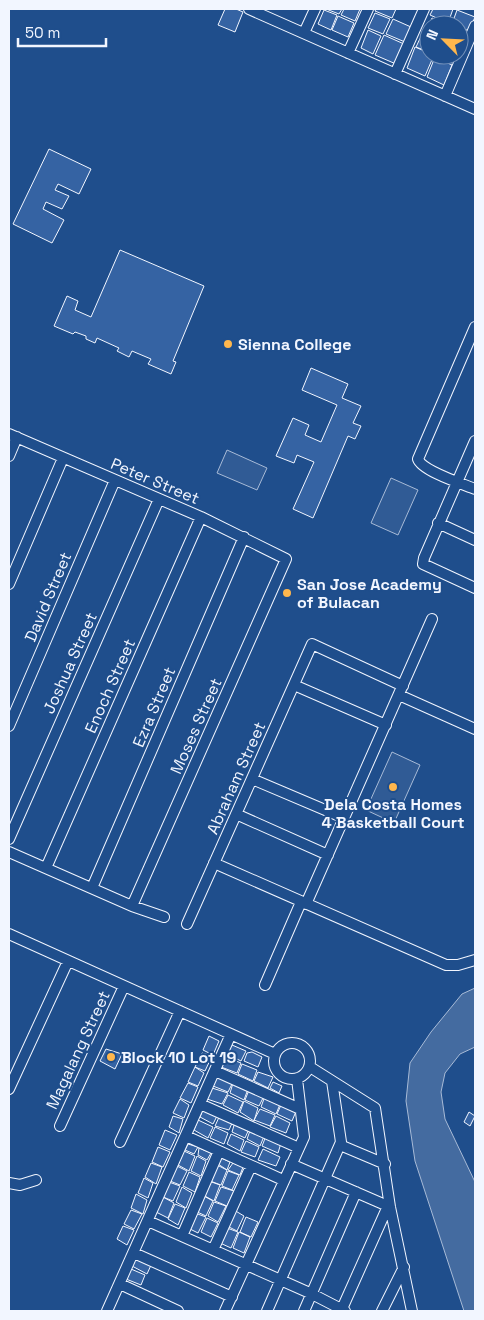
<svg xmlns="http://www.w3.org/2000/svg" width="484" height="1320" viewBox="0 0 484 1320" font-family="'Space Grotesk',sans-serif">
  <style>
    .built { fill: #305b95; stroke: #a8bbd7 }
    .water { fill: #446ba0; stroke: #a8bbd7 }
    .building { fill: #3563a3; stroke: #f2f6ff }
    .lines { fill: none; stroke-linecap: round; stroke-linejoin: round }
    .minor-casing { stroke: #f2f6ff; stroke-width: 12 }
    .minor { stroke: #1f4e8c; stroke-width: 10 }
    .poi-dot { fill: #ffb74d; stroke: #1f4e8c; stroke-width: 2 }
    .labels { text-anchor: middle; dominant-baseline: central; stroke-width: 4; stroke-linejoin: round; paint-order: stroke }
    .poi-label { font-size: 16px; font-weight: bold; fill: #f2f6ff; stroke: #1f4e8c; text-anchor: start }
    .street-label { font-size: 16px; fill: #f2f6ff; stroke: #1f4e8c }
  </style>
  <rect width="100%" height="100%" fill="#1f4e8c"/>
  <path class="built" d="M227,450L267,468L257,490L217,473Z
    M391,478L418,490L398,535L371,523Z
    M392,752L420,765L394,823L366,810Z"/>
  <path class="water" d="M475,988V1047L460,1054L445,1073L441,1092L445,1119L475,1182V1311H464L415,1161L406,1101L410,1063L431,1032L462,994Z"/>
  <path class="building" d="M225,9H236L243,12L235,32L218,25Z
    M326,9H342L339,14Z
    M344,9H360L355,21L341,15Z
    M376,9H396L392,18L375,11Z
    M433,9H453L448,23L430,15Z
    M324,10L337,15L331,30L318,24Z
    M457,10L475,17L469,31L459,27V25L452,24Z
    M375,13L390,19L383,34L368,28Z
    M338,16L354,23L348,37L332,30Z
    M432,18L447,25H429V33L426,32Z
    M393,19L411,27L405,42L386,34Z
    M459,29L467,32L460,48L459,47Z
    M368,30L381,36L373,54L361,48Z
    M423,32L429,35V52L416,47Z
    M384,35L404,44L396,64L375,55Z
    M415,47L434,55L425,76L407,68Z
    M436,55H456L452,63Z
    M435,57L452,65L444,85L427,77Z
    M49,149L91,169L79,194L58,184L55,190L69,196L62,209L46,202L43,209L64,220L52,243L13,224Z
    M120,250L204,286L173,361L176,362L171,374L148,364L151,359L132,351L129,357L117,351L119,348L97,338L95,343L86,339V336L75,332L73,334L54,326L67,296L78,301L75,310L91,317Z
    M311,368L348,384L342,398L361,406L353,423L361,426L355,439L348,436L313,518L293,509L314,462L297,455L294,463L276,456L293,418L309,425L305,435L321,442L337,405L302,390Z
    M209,1036L219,1041L213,1055L203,1050Z
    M232,1045L246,1051L241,1061L227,1054Z
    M106,1049L122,1054L115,1069L100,1061Z
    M252,1052L262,1057L258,1067L244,1061L247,1053Z
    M202,1053L212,1056L205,1071L195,1067Z
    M226,1057L241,1063L237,1073L221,1067Z
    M242,1064L257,1070L253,1081L238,1074Z
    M195,1067L204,1073L198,1086L188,1082Z
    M258,1072L273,1077L268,1088L254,1081Z
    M217,1077L233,1082L228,1092L213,1086Z
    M273,1082L282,1086L279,1093L270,1088Z
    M188,1083L198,1087L191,1103L180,1098Z
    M233,1083L248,1089L244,1100L230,1093Z
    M212,1088L228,1093L222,1104L207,1099Z
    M249,1090L264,1096L259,1106L245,1100Z
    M228,1095L243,1102L238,1113L223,1105Z
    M265,1096L281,1102L276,1114L261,1107Z
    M180,1099L189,1105L184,1118L173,1113Z
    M244,1101L258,1108L254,1121L240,1112Z
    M281,1105L297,1109L292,1121L277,1114Z
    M204,1107L218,1114L213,1124L200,1117Z
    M260,1109L275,1115L270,1126L254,1120Z
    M469,1112L475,1116L470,1126L464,1122Z
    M220,1115L233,1121L229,1130L215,1126Z
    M173,1116L183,1119L179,1133L169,1127Z
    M276,1116L290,1123L286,1133L270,1127Z
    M198,1120L213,1127L208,1138L194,1130Z
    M235,1122L249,1129L245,1138L232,1132Z
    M215,1127L228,1133L224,1144L210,1138Z
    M251,1128L265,1134L260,1146L247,1139Z
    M165,1130L177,1135L170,1150L159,1145Z
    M231,1134L244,1140L240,1151L227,1144Z
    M266,1136L281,1143L278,1153L262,1146Z
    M246,1141L259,1147L255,1157L241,1152Z
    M188,1144L198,1147L194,1154L185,1150Z
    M158,1147L170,1152L163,1167L152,1162Z
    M199,1148L211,1153L207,1160L198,1155Z
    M263,1149L280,1157L276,1166L258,1160Z
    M184,1151L195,1156L189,1171L178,1165Z
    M197,1156L206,1161L201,1176L191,1171Z
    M221,1158L230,1162L227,1170L218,1164Z
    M151,1163L162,1167L156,1184L145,1177Z
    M233,1163L243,1167L240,1175L228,1170Z
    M217,1165L227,1170L221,1185L210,1181Z
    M177,1166L187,1171L180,1185L170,1181Z
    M228,1171L239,1175L232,1190L222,1186Z
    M189,1172L200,1177L195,1192L183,1186Z
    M144,1178L153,1183L148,1198L138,1193Z
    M209,1181L220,1185L214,1201L203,1195Z
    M169,1182L180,1186L173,1201L163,1197Z
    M182,1187L192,1193L186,1208L176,1202Z
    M221,1187L234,1191L227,1206L215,1201Z
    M136,1194L147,1200L143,1214L131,1208Z
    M202,1195L213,1201L206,1216L195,1211Z
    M163,1197L174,1203L168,1218L156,1212Z
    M214,1202L226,1206L218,1222L208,1216Z
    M175,1204L185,1208L178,1225L168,1219Z
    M131,1210L142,1214L134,1229L124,1224Z
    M234,1210L244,1216L237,1231L227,1226Z
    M195,1213L206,1217L198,1233L188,1228Z
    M246,1217L258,1222L251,1237L240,1232Z
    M207,1218L218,1223L211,1237L201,1232Z
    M123,1226L134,1230L127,1245L117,1239Z
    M227,1228L238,1232L231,1248L220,1243Z
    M239,1232L250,1237L244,1253L233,1248Z
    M136,1256L152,1263L147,1274L132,1266Z
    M131,1269L145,1275L141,1285L126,1279Z"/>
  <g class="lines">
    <defs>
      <path id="minor" d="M249,9L475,109
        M304,33L315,9
        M348,53L368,9
        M395,74L424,9
        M445,96L475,26
        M475,327L418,459C422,471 463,484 475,489
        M9,434L201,517L286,559L132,906
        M475,441L424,558L423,564L475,588
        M9,456L17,437
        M438,523L475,540
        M9,584L63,458
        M294,685L386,725
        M399,695L475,729
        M9,726L115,480
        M252,779L344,818
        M236,814L328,855
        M9,839L159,499
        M9,852L132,906L164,917
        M214,863L446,965H458L475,960
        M46,868L201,517
        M92,888L244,537
        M306,904L432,619
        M187,924L312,644L403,686
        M9,934L275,1054
        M265,985L301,902
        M274 1061a18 18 0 1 1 36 0a18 18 0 1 1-36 0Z
        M310,1067L375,1108L390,1207L412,1311
        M215,1071L300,1109
        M9,1089L68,961
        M200,1104L299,1148
        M60,1126L124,986
        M186,1136L283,1180
        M120,1142L180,1011
        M340,1145L385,1164
        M291,1164L390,1207
        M9,1183L20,1185L36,1180
        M148,1221L312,1294L345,1311
        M182,1236L219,1151
        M213,1250L251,1166
        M134,1253L232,1297
        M120,1284L178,1311
        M107,1311L231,1034
        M225,1311L304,1137L297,1079
        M267,1311L341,1142L332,1081
        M304,1311L356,1192
        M341,1311L388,1206
        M382,1311L404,1267"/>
    </defs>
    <use href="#minor" class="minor-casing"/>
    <use href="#minor" class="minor"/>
  </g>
  <g class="poi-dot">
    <circle cx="228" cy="344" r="5"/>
    <circle cx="287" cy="593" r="5"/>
    <circle cx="393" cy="787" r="5"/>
    <circle cx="111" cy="1057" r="5"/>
  </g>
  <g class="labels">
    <g class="poi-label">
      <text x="238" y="344">Sienna College</text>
      <text x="297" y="584">San Jose Academy<tspan x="297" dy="18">of Bulacan</tspan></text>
      <text x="393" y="804" text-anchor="middle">Dela Costa Homes<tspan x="393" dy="18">4 Basketball Court</tspan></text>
      <text x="121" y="1057">Block 10 Lot 19</text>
    </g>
    <g class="street-label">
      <text transform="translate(155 481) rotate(23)">Peter Street</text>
      <text transform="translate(48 597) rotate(-67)">David Street</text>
      <text transform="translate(70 663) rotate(-66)">Joshua Street</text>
      <text transform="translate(110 686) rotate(-66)">Enoch Street</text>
      <text transform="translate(154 707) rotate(-67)">Ezra Street</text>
      <text transform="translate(196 726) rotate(-66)">Moses Street</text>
      <text transform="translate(236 778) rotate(-66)">Abraham Street</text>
      <text transform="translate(78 1050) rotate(-65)">Magalang Street</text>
    </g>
  </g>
  <rect width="484" height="1320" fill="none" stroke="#f2f6ff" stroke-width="20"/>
  <g transform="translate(444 40) rotate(294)"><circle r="24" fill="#1f4e8c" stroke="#7391ba"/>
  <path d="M0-4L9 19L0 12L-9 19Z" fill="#ffb74d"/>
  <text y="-8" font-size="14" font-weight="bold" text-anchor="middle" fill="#f2f6ff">N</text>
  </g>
  <path d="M18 38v8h88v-8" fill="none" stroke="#f2f6ff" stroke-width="2.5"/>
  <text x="25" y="38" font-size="15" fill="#f2f6ff" stroke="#1f4e8c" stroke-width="4" paint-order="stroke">50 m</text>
</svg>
